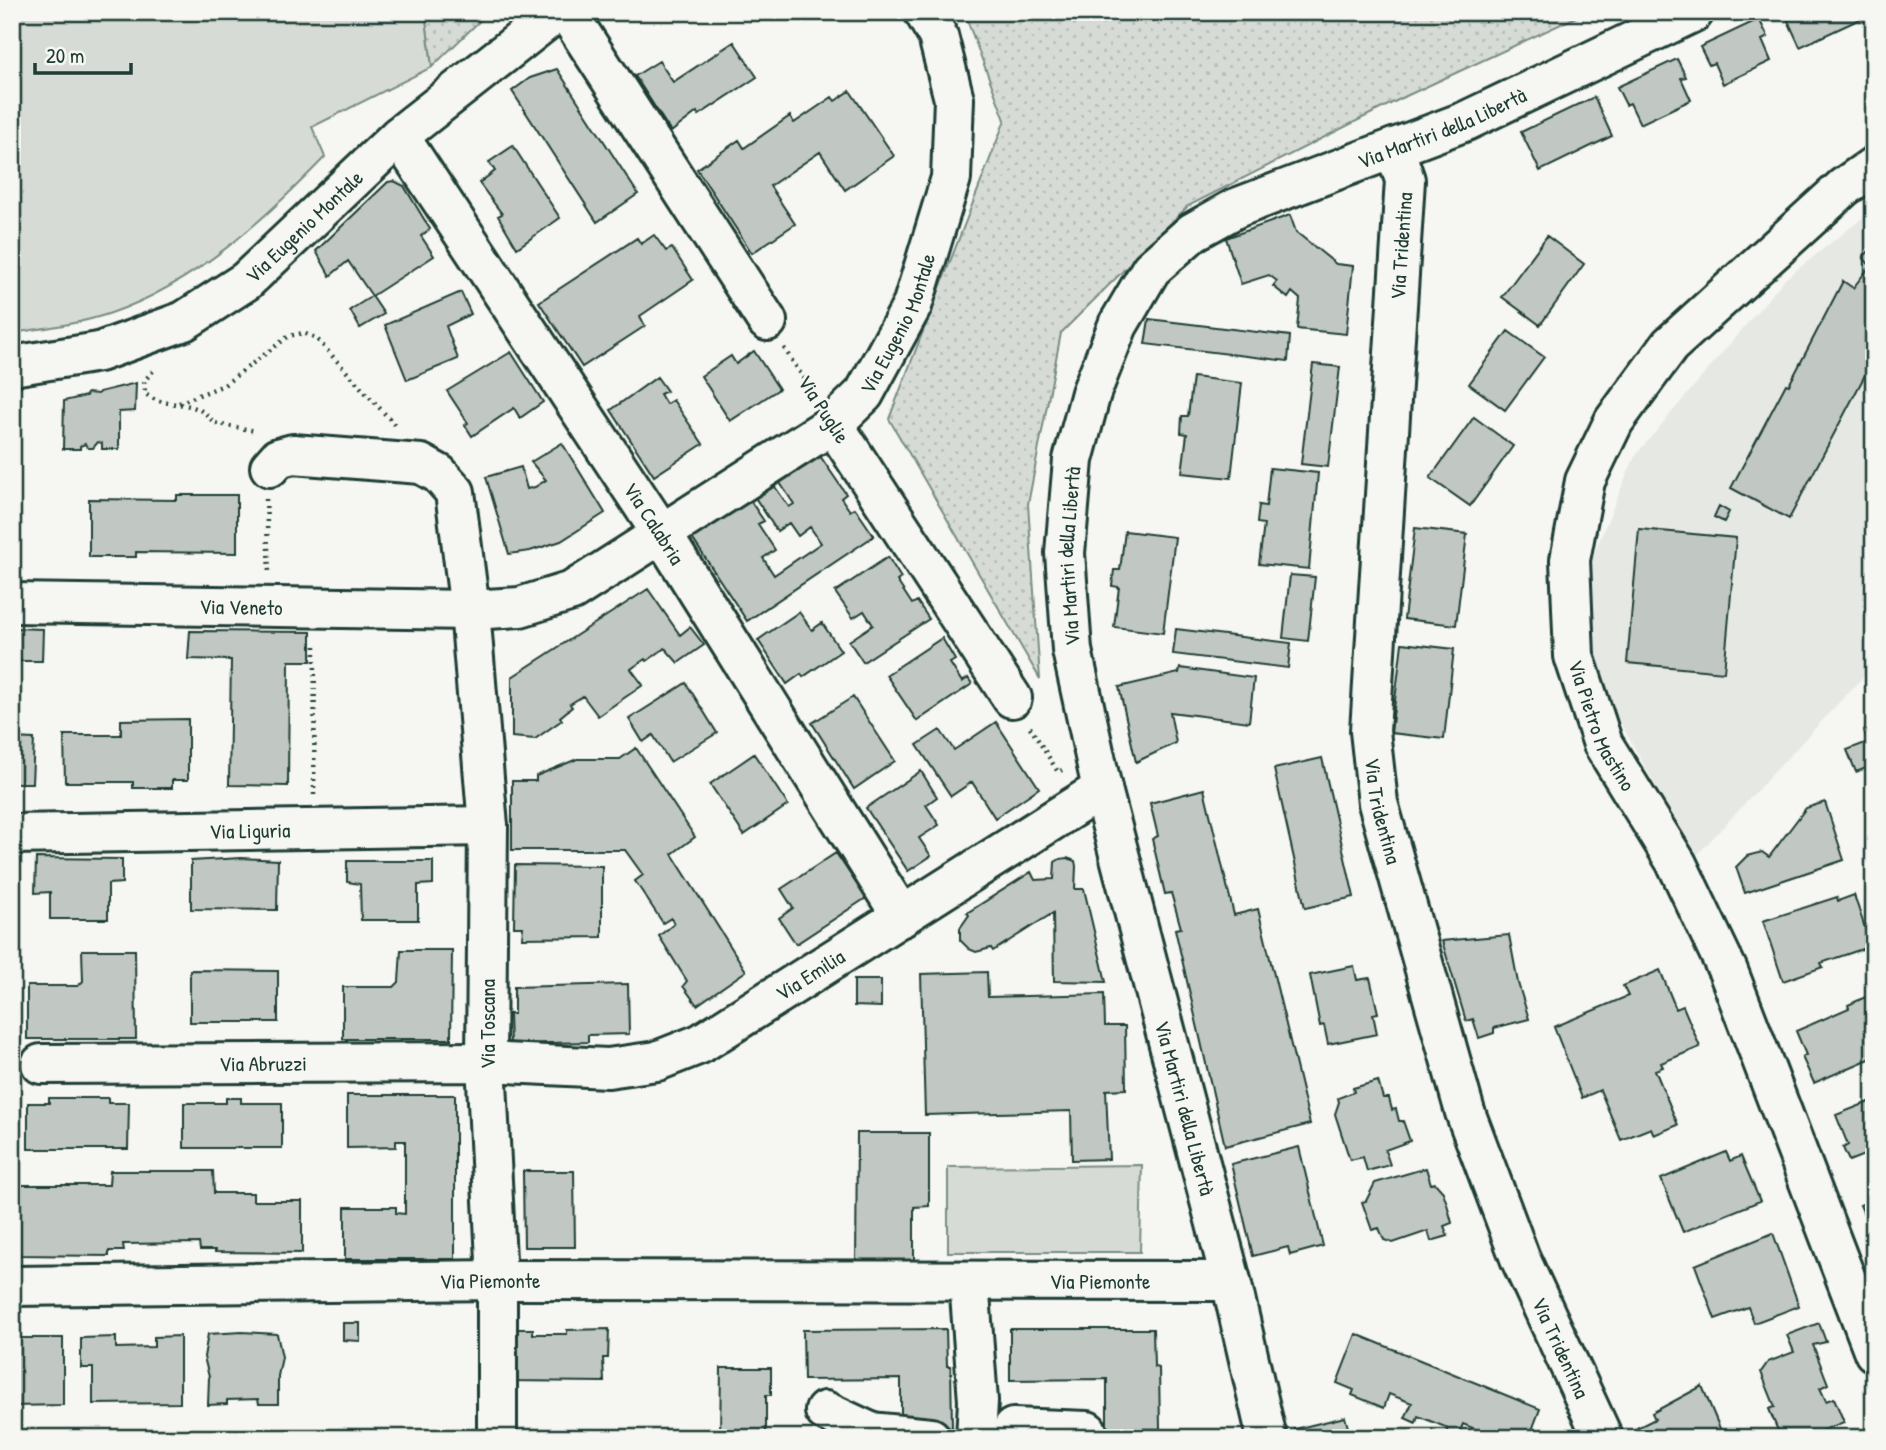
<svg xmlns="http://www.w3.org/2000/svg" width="1886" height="1450" viewBox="0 0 1886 1450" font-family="'Patrick Hand',sans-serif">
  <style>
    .built { fill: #e6e8e4 }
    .grass { fill: url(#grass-dots); stroke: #7a8c85; stroke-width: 2 }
    .green { fill: #d6dbd6; stroke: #7a8c85; stroke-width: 2 }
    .building { fill: #c1c8c3; stroke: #1f3d34; stroke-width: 2 }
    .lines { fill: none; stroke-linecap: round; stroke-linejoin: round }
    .minor-casing { stroke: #1f3d34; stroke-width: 44 }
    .path { stroke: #1f3d34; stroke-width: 4.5; stroke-dasharray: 2 5; stroke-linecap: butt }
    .minor { stroke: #f6f6f2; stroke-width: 38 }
    .labels { text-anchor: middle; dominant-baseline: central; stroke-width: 6; stroke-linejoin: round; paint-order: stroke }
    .street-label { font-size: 21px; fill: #1f3d34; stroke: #f6f6f2 }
  </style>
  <defs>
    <pattern id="grass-dots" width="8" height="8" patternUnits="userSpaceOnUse" patternTransform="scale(1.75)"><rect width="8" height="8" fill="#d6dbd6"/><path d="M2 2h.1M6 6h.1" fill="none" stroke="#b7bdb8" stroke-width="1.8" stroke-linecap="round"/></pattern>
  </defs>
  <rect width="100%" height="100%" fill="#f6f6f2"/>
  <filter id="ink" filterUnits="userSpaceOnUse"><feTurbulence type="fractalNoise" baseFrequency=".0143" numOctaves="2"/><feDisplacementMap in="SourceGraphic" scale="14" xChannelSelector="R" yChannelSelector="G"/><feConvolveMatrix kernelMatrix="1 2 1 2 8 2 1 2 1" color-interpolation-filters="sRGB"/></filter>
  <g filter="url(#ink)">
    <path class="built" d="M1874,209V665L1695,857L1604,693L1583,579L1635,456L1784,280Z"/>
    <path class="grass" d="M425,12H489L432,67Z
      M964,12H1587L1404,97L1188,206L1061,333L1028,504L1040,679L889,419L1005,120Z"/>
    <path class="green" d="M12,12H425L432,67L312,127L325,157C265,219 195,284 111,313C79,324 46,328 12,333Z
      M1142,1165L1140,1252H948V1167Z"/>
    <path class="building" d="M1784,12H1873V13L1800,47Z
      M1759,19L1768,37L1762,40L1771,61L1723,84L1714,63L1709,65L1700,47Z
      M734,42L757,77L699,115L697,112L671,132L635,76L659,61L673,82Z
      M1677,59L1686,77L1681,78L1691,100L1640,124L1630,103L1626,105L1617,87Z
      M557,69L638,194L597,222L512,91L530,78Z
      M850,91L894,156L845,190L820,152L770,186L795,224L752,253L697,169L739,140L744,148L790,116L794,123L832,97L835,101Z
      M1594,97L1612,136L1540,171L1521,132Z
      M513,146L560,218L517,248L498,216L502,214L479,183L495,171L489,162Z
      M394,181L404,186L430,229L421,236L434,256L372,296L348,261L330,276L316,251L388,182Z
      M1290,215L1296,232L1336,264L1353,266L1346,334L1297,329L1300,299L1292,292L1288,298L1273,286L1277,281L1269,275L1241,284L1226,238Z
      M654,235L666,251L672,248L693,280L640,316L645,326L582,367L539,302L637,238L641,244Z
      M1547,236L1584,264L1540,325L1502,297Z
      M1874,246V358L1789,519L1731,488L1786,384L1789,385L1843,281L1853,288L1870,266L1863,257Z
      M461,292L471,314L446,326L458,359L407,380L385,325Z
      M372,296L384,314L360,328L350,310Z
      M1149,319L1290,336L1288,361L1145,344Z
      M1508,331L1544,357L1505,410L1469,384Z
      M754,351L779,389L730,421L701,376L731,356L736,364Z
      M511,352L543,402L520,418L514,408L472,436L465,425L468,423L447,391Z
      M1313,364L1340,367L1328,467L1301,464Z
      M657,377L667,391L660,394L666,404L673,400L703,444L654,476L611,410Z
      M1193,377L1242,383L1231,478L1182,473L1187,434L1181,433L1182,416H1188Z
      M136,383L135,411L119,412V449H102V443L98,442L93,448H88L85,444L80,446V449H63L64,401L86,396L87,393L98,394L99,392Z
      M1474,417L1513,446L1470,506L1430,478Z
      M562,443L605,513L561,541L530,551L509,554L486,477L521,467L527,489L535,487L546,480L531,462Z
      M818,453L846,494L841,498L850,511L855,508L874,536L747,621L692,538L749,499L764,521L758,524L775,550L763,558L774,575L821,543L810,527L798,536L789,523L777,531L754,496L773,484L789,507L794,504L778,480Z
      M1270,468L1318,473L1309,569L1259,564L1264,524L1257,523L1259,505L1266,506Z
      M177,495H237V553L136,552V557H89V499L177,500Z
      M1719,506L1729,512L1724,522L1714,517Z
      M1415,528L1467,534L1456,625L1404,619Z
      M1639,529L1736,538L1724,672L1627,663Z
      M1125,531L1175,537L1163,633L1114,627L1119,587L1112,586L1114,570H1120Z
      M888,557L901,578L897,581L912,604L917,601L929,619L863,662L849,641L873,625L864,611L853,618L835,592Z
      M1290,575L1315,577L1308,641L1283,638Z
      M648,589L680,635L690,627L704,645L678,663L665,648L647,661L645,659L631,669L643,685L598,716L583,696L570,704L572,707L560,717L562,720L535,739L512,737V677Z
      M799,612L812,630L822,623L841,651L803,677L801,674L787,684L758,640Z
      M12,628L43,629L42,661H12Z
      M1176,629L1291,643L1288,668L1173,654Z
      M190,631L311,632V661H289L288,786L229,785L231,660L188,659Z
      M942,638L955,660L950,663L962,682L968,678L972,684L917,721L886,675Z
      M1402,643L1454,649L1444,739L1391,733Z
      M1180,668L1254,678L1249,722L1170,712L1176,743L1136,762L1119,687L1179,673Z
      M686,683L717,733L670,762L653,735L643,742L629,719Z
      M853,697L895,761L854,789L812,723Z
      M188,719V780H172V788H133V782H65L64,735H121V720Z
      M1874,719V765L1856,772L1847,750L1868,742L1864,731Z
      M996,722L1039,788L995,818L972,782L951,796L917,745L940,730L954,750Z
      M12,738L34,739L32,783H12Z
      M636,748L695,837L672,854L746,971L697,1005L683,986L687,981L659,936L674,924L671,918L663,923L635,881L643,875L625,850H512V781H536V776L577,759H620Z
      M754,754L788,805L744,835L710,784Z
      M1322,758L1354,897L1305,908L1274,769Z
      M921,771L937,797L926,805L939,825L919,838L931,856L908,871L866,808Z
      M1204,789L1234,915L1258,909L1310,1124L1225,1146L1175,929L1181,928L1171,893L1165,894L1152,839L1158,836L1150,803Z
      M1825,802L1844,860L1745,893L1736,867L1747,856L1762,852L1769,857L1806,808Z
      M836,853L866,898L796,944L779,918L793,908L781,889Z
      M36,858L122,859V883L108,884V919H50V892L35,893Z
      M241,858L278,860L277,910L191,909V861Z
      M1067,858L1075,861L1076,866L1075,889H1084L1106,982L1054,981L1053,913L993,951L991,948L976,952L969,949L960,940V928L969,915L967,913L1031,872L1035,880L1054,879L1055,862L1060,859Z
      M347,861H433V884L418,885V920H361L360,884L347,882Z
      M515,865L602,866V937L522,938L523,927H514Z
      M1854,895L1871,946L1821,963L1823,967L1783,981L1763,921L1837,897L1838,901Z
      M1509,935L1518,983L1529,1019L1494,1028V1033L1479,1038L1473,1019L1466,1021L1442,941Z
      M82,950H135L136,1039H27V986H78L83,981Z
      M401,950H452L451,1039H343V987H394L399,982Z
      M1354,966L1357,980L1370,978L1378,1013L1373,1014L1377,1034L1328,1044L1324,1025L1320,1026L1310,975Z
      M190,970L278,971V1022H190Z
      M1660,970L1676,1009L1683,1006L1700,1047L1661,1063L1663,1067L1655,1070L1678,1125L1654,1135L1651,1128L1621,1140L1600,1090L1582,1098L1554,1027L1628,996L1623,986Z
      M987,972L988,997L1104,994L1105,1026H1125L1126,1089L1106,1090L1109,1159L1072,1160L1071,1111L925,1115L921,974Z
      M854,980H881V1007L854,1006Z
      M628,984L629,1034L588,1035V1042L510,1044L509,1014H514V987Z
      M1874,993V1057L1814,1083L1802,1057L1806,1055L1796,1031L1849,1008L1848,1005Z
      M1378,1081L1383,1098H1389L1392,1110L1396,1109L1399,1121H1403L1410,1141L1385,1150L1390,1165L1367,1171L1363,1157L1350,1160L1335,1114L1339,1102L1338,1098L1354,1092L1353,1088Z
      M347,1095H455V1259H345V1207H396V1213L405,1214V1141H396V1147L347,1148Z
      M49,1098H108V1103H129L128,1149H28V1103H49Z
      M226,1098H241V1103H282V1148H184V1103H226Z
      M1874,1100V1151L1849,1161L1843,1148L1848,1145L1836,1115Z
      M857,1133H929V1206L914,1207V1265H856Z
      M1299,1147L1323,1246L1290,1255L1288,1247L1253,1256L1231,1164Z
      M1726,1152L1730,1161L1741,1156L1760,1201L1683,1232L1661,1179Z
      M1426,1168L1431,1184L1435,1183L1443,1192L1447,1204L1452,1223L1444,1226L1448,1236L1431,1241L1428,1231L1393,1243L1384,1240L1379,1228L1372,1230L1362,1202L1366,1201L1375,1183Z
      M110,1171H213L214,1193H253V1201H302V1253L215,1252V1250H200L199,1243L123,1244L124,1251H109V1256L17,1255L18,1185H109Z
      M523,1171H574L575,1247H524Z
      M1874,1199V1221L1868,1223L1860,1205Z
      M1773,1233L1799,1306L1754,1323L1748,1307L1715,1319L1695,1265Z
      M343,1323H360V1341L343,1340Z
      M1819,1323L1826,1342L1813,1345L1828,1384L1820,1388L1826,1401L1834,1398L1844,1422L1803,1438L1801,1434L1792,1438H1781L1769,1409L1775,1407L1761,1372L1768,1362L1794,1352L1787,1335Z
      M508,1329H533V1334H567V1330L609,1329L608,1358H603L604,1382L509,1381Z
      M946,1329L947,1366H951L952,1429H901V1379L804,1380L803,1330Z
      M1010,1329H1153L1154,1367L1159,1368L1160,1429H1107V1379L1010,1380Z
      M242,1332L277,1334L282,1357L278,1376V1404H259L258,1399L227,1400V1404L208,1405L209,1377L204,1357L208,1334Z
      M1356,1334L1540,1409L1529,1438H1483L1485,1433L1463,1424L1457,1438H1453L1445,1435L1448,1428L1418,1416L1416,1423L1405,1418L1412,1403L1389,1394L1384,1408L1352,1395L1354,1390L1337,1383Z
      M180,1336V1403L93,1404V1368H81V1338L116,1337V1348L154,1347V1337Z
      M12,1338H63V1405L12,1406Z
      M721,1368H771V1395H766V1433H771V1438H720Z
      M1702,1386L1724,1438H1642L1637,1428L1655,1419L1652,1413Z
      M1345,1417L1351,1438H1297L1295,1429Z"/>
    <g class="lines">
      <defs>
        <g id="minor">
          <path d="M567,12L767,321"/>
          <path id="s1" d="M399,136L662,534L902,917"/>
          <path id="s2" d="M1394,148L1405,180L1370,731L1378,803L1465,1112L1520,1258L1603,1438"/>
          <path id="s3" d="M1874,166L1844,187L1670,345L1614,421L1585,481L1570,560L1574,656L1603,744L1677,864L1728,971L1874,1352"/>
          <path id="s4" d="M12,366L99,352L184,321L246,281L399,136L557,12"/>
          <path d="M833,424L1012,698"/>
          <path d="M270,467L278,458L293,454L421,464L439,474L455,492L470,610L488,826L486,1062L497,1280V1438"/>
          <path id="s5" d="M12,603L470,610L520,607L572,591L833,424L864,394L912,306L951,178L954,99L938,36L924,12"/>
          <path id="s6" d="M12,834L488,826"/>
          <path id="s7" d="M41,1064L486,1062L608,1068L657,1061L700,1044L1102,789"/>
          <path d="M969,1281L978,1401L976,1438"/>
          <path id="s8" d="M12,1286L497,1280L1231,1281"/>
          <path d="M825,1411L870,1432L931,1438"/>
          <path d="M1013,1438V1428L1087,1431"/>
          <path id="s9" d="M1267,1438L1231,1281L1102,789L1072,650L1065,553L1073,460L1091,393L1118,325L1151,269L1193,232L1236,208L1466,121L1694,12"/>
        </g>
      </defs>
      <use href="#minor" class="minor-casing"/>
      <path class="path" d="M784,348L814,394
        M153,371L144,381L145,393C166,412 193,394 214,423L256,431
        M179,403L224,385L289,336L303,333L316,338L396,426
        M266,499L269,574
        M1030,727L1058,772L1062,770
        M314,795L315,643"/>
      <use href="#minor" class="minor"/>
    </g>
  </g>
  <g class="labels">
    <g class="street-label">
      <text stroke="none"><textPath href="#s9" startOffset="1536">Via Martiri della Libertà</textPath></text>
      <text stroke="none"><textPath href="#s4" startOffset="332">Via Eugenio Montale</textPath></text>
      <text transform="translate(1401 246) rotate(-86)">Via Tridentina</text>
      <text stroke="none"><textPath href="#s5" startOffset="994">Via Eugenio Montale</textPath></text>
      <text transform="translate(824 409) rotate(57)">Via Puglie</text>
      <text stroke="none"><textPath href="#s1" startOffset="464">Via Calabria</textPath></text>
      <text stroke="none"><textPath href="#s9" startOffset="906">Via Martiri della Libertà</textPath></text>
      <text stroke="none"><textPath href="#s5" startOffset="229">Via Veneto</textPath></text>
      <text stroke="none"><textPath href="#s3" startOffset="684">Via Pietro Mastino</textPath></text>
      <text stroke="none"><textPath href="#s2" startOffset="667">Via Tridentina</textPath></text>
      <text stroke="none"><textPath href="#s6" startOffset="238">Via Liguria</textPath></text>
      <text stroke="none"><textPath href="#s7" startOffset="793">Via Emilia</textPath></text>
      <text transform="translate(487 1024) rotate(-90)">Via Toscana</text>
      <text stroke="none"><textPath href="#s7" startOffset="222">Via Abruzzi</textPath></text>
      <text transform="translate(1185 1108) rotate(75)">Via Martiri della Libertà</text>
      <text stroke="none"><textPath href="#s8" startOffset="478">Via Piemonte</textPath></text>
      <text stroke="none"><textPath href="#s8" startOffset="1088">Via Piemonte</textPath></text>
      <text stroke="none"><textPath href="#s2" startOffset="1234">Via Tridentina</textPath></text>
    </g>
  </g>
  <rect width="1886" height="1450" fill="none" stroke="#f6f6f2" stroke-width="42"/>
  <rect x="21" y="21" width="1844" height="1408" fill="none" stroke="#1f3d34" stroke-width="2.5" filter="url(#ink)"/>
  <path d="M35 63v10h96v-10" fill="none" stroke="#1f3d34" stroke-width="3.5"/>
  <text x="46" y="63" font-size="21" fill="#1f3d34" stroke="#f6f6f2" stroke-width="5" paint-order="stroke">20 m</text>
</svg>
